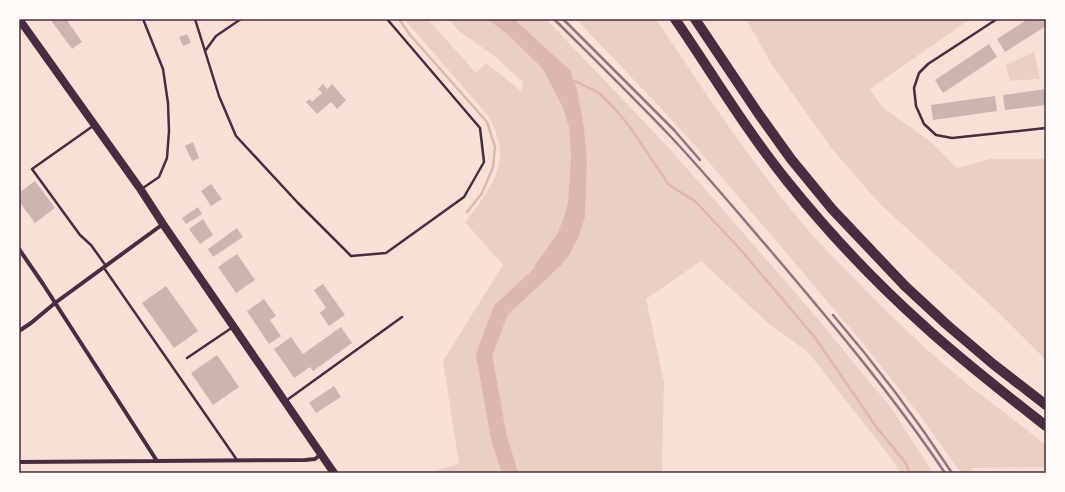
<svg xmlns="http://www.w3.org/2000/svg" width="1065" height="492" viewBox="0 0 1065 492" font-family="Mulish,sans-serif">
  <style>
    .green { fill: #ebcfc5 }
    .water { fill: #dcb8b0 }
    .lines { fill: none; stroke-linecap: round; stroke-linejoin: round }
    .stream { stroke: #dcb8b0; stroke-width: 2.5 }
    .river { stroke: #dcb8b0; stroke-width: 16 }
    .building { fill: #ccb4b1 }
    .service { stroke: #4a2c40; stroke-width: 2.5 }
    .minor { stroke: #4a2c40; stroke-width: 4 }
    .secondary { stroke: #4a2c40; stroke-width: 8 }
    .motorway { stroke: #4a2c40; stroke-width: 10 }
    .rail { stroke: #8f747c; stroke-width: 2.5 }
    .neatline { fill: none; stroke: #4a2c40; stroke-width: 1.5 }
  </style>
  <rect width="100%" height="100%" fill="#f7e1d7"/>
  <path class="green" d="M404,19H428L476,73L486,63L521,91L523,82L493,55L460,32L448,19H487L506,33L540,66L545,73L563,108L569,128L571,157L568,201L564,217L557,234L534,266L570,254L579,236L585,217L587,163L570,70L514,19H546L671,150L818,319L892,409L933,473H900L894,462L808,352L768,323L701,261L646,299L664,382L662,473H427L459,464L443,361L503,265L465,222C480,203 498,181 500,156C501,143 495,129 489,117Z
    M576,19H656C706,94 755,169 814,237C826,250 838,262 850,274C887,313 926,350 967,384C993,404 1020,424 1046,445V467L971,468L974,473H961L921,417L862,342L691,141L655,102Z
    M746,19H970L870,89L882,107L931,142L957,168L990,159H1046V360L997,311L881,205L832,149L772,65Z
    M1034,52L1040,79L1010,81L1006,65Z"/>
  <path class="water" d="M487,19H514L570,70L577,89L584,128L587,163L585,217L579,236L570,254L560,266H534L557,234L564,217L568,201L571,157L569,128L563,108L545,73L540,66L506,33Z"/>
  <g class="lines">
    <path class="stream" d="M399,19L410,35L487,122L495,147L493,167L482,193L467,212
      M571,81H575L599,93L615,109L630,127L669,185L695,201L739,248L785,302L816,339L877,428L905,462L910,473"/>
    <path class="river" d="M510,473L499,438L484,355L501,310L555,260L560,249"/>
  </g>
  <path class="building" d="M50,19H66L82,42L72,49Z
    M1028,19H1046V26L1005,52L997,39Z
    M187,34L191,43L183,46L179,37Z
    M989,44L997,57L943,93L935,80Z
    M323,84L327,89L332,84L346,100L337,109L331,102L317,114L306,102L310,99L312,102L322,93L318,89Z
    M1046,89V105L1005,110L1003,95Z
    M995,96L997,111L933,120L931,105Z
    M193,142L199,158L192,161L185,146Z
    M35,181L55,208L35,223L19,201V193Z
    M211,184L222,199L211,206L201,191Z
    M198,207L202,214L186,224L182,218Z
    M203,219L213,235L200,244L189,229Z
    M237,228L243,237L213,257L208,249Z
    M237,254L255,280L236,293L218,267Z
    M323,284L345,315L329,326L320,313L326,308L314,290Z
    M166,286L198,331L174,348L142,303Z
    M264,299L276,316L270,320L281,336L269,344L247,311Z
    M341,327L352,343L313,371L310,367L294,378L274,349L291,337L303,354Z
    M217,355L239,387L213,405L191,373Z
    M334,386L341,397L316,413L309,403Z"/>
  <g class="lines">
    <path class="service" d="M195,19L219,96L236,136L298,203L351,256L386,253L464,197L484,162L480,128L387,19
      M997,19L928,64L919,73L914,88L916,106L924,124L936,135L952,138L1046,128
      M205,51L216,36L241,19
      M93,126L32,169L80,235L91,245L106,266
      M143,188L159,177L167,158L169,131L168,103L163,69L143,19
      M104,268L237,460
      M187,358L233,327
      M287,400L402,317"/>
    <path class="minor" d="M19,249L43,284L157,461
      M19,331L31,323L55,303L163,224
      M19,462L305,460L315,459L321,454"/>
    <path class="secondary" d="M19,19L141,190L163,224L334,473"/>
    <path class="motorway" d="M675,19C712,73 746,130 787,181C828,232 873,280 922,324C961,360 1004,393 1046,426
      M695,19L758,113L791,159L832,209L905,286L946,324L993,364L1046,405"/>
    <path class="rail" d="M554,19C593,58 633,97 671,137C705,173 737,212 770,250C831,322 892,394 945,473
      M563,19L674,130L700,160
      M833,315C876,365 916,418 952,473"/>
  </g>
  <rect width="1065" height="492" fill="none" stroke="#fffaf5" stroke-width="40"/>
  <rect x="20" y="20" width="1025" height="452" class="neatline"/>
</svg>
